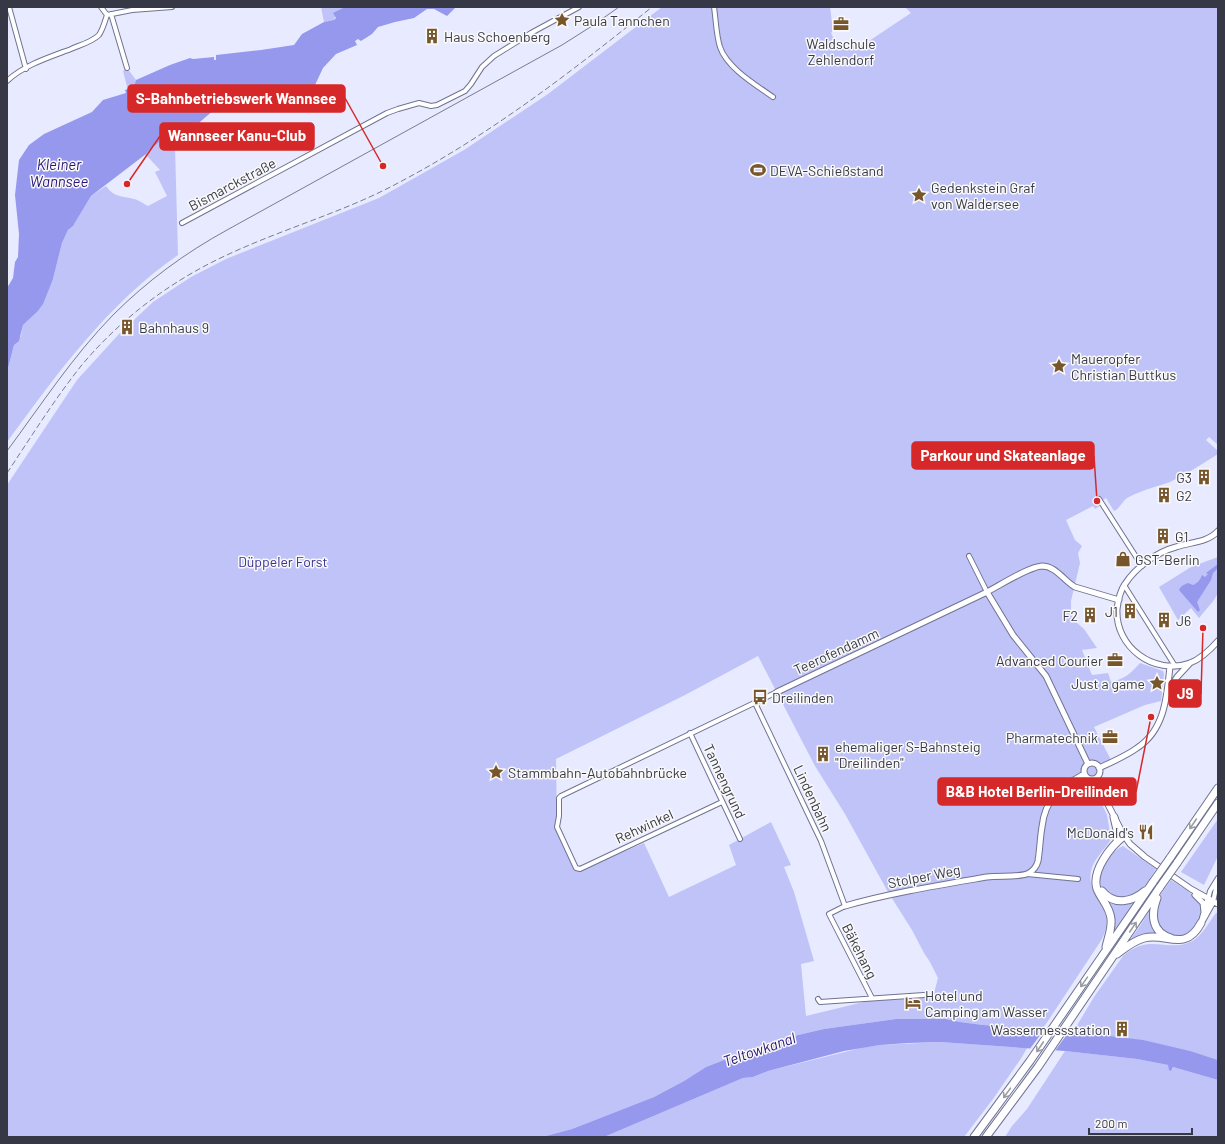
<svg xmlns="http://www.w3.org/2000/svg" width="1225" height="1144" viewBox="0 0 1225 1144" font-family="Barlow,sans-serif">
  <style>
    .green { fill: #bfc3f8; fill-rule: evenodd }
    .water { fill: #9598ed }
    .pier { fill: #e8eaff }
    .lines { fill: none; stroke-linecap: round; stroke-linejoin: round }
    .minor-casing { stroke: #707391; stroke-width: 6 }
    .tertiary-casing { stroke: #707391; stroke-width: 7 }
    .motorway-casing { stroke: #707391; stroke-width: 9 }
    .minor { stroke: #fff; stroke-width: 4 }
    .tertiary { stroke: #fff; stroke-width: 5 }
    .motorway { stroke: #fff; stroke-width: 7 }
    .tram { stroke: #7a7c8c; stroke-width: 1 }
    .rail { stroke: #7a7c8c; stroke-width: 1; stroke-dasharray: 6 3; stroke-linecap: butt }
    .motorway-bridge-casing { stroke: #707391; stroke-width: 9; stroke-linecap: butt }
    .motorway-bridge { stroke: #fff; stroke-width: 7 }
    .oneway { stroke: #9b9ca2 }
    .labels { text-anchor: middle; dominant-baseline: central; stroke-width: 3; stroke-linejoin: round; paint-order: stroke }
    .poi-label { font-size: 14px; fill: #373845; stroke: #f9f9f9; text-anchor: start }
    .street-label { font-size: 14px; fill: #373845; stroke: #f9f9f9 }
    .park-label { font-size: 14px; fill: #3b3192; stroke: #f9f9f9 }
    .water-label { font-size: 15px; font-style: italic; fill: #281576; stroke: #f9f9f9 }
    .leader { fill: none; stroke: #d62828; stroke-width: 1.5 }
    .callout-dot { fill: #d62828; stroke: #f9f9f9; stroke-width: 1.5 }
    .callout { fill: #d62828; stroke: #d62828; stroke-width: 1.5 }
    .callout-label { font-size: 15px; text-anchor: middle; font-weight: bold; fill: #fff }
  </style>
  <rect width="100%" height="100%" fill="#e8eaff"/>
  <path class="green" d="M321,7H345L337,12L334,20L324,22Z
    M662,7H830L833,31L831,33L839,50L859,44L863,45L911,13L905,7H1218V445L1209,437L1206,440L1218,451V454C1202,464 1187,474 1170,482C1156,487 1142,490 1129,497C1122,500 1121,508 1114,511L1106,498L1103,500L1105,504H1103L1095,509L1093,506L1066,520L1075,540L1082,546L1078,553L1080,563L1071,601V612L1076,622L1084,629L1097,648L1082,650L1092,675L1108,673L1111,682C1126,678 1130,674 1140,663L1163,671L1164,674L1161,701L1145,705L1094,727L1111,760L1101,764L1088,759L1083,768L1081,774L1083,779L1091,781L1107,815L1111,839C1105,850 1094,858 1091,871C1087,892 1103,899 1106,917C1108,925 1105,932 1102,939L1044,1027L1031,1028L983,1025L960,1022L946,1019H896L824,1029L794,1036L742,1053L706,1067L684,1081L654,1097L572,1129L542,1137H7V485L77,380L119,334L153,302L191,277L226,259L379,198L464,150L548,94ZM758,656L815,766L845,814L888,892L912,930L924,953L930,962L938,978L933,997L891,1000H872L806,1016L801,964L814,961L794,892L784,867L791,865L771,822L729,845L736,865L669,897L644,843L578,871L574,869L557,827L556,759L685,695Z
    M127,68L136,80L132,93L129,94L123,71Z
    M162,129L175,147L178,255C107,304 57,374 7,442V372L14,345L21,336L23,325L37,312L53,279L62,243L68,230L73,226L91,196L106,186C113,197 122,196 134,199C139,200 144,204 148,206L167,196L155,172L160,170L136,144Z
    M1218,557V593L1214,600L1199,618L1191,608L1178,620L1159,587L1191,567Z
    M1086 771a6 6 0 1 1 12 0a6 6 0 1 1-12 0Z
    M1218,819V856L1204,885L1181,872Z
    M1123,846L1156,869C1150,878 1145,888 1137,894C1122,905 1095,893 1100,873C1101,867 1106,862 1110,857C1113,853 1118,848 1123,846Z
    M1171,880C1180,886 1198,896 1201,906C1203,911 1201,916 1199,920C1190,941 1167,942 1158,922C1157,920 1155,918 1155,916C1153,903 1164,890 1171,880Z
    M1102,894L1108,899L1138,897L1111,936Z
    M1151,908L1163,935L1127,944L1140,926Z
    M1216,913H1218V1060C1168,1044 1124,1037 1073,1032L1094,997L1123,956C1151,931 1170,955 1194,940C1203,934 1209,922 1216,913Z
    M940,1042L1027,1048L1022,1057L993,1099L964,1137H604L743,1078L753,1077L768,1071L861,1048L880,1045Z
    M1065,1051L1137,1059L1168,1065L1172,1070L1173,1067L1218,1080V1137H1005L1012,1126L1027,1109Z"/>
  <path class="water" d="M345,7H456L447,16L434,9H427L414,18L395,22L378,27L372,34L361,41L358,39L355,41L357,45L336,54L323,68L315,85L306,95L307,100L294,107L274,110L270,104L268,105V107L266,108C262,101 256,99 249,100L241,90L234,89L230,90L222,103L201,121L198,124L170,133L148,151L146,154L91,196L73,226L68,230L62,243L53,279L43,304L37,312L23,325L19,341L14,345L7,372V288L13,278L15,262L18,257L19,234L15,195L19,160L29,145L44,134L92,112L103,100L126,93L125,90L128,89L129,94L132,93L136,80L170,65L190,58L193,59L214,57V60H216V55L261,50L294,45L302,34L324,22L334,20L336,18L333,13Z
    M1218,564V568L1213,573L1211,580L1197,602L1200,610L1198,612L1179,590C1181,586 1183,585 1188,583L1193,585C1198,583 1200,580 1202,575L1205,577L1208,574L1206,573Z
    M896,1019H946L960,1022L983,1025L1031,1028H1043L1143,1040L1190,1051L1218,1060V1080L1173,1067L1171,1071L1169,1070L1168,1065L1137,1059L1065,1051L940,1042L908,1043L880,1045L844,1051L768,1071L753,1077L743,1078L604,1137H542L572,1129L654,1097L684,1081L706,1067L742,1053L794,1036L824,1029Z"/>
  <path class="pier" d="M1047,1026L1071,1029L1054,1052L1029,1050Z"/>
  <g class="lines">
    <defs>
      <path id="minor" d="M9,7L26,69
        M101,7L107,15
        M714,7C716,20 716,34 720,47C727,68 756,85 773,97
        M111,14L127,68
        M7,81C24,65 50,57 71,49C80,45 92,42 99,35C103,29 105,21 107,15L132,10L172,7
        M182,223L387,113L398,109L419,103L431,106L437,105L465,91L471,84L482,67L494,56L531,33L579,7
        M1099,499L1142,566
        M969,556L987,592
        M1124,585L1175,666
        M755,703L821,841L845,906L829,914L872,998
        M690,733L740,839
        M722,802L580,869L576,868L557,827L559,816V798L561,796L777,692
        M1027,874L1078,879
        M1208,899L1210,891L1218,878
        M1213,902L1218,879
        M818,999L820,1002L924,995"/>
      <path id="tertiary" d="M1218,531C1207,543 1190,542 1176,547C1157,552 1136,567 1125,584C1120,591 1118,601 1117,609C1115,647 1154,676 1190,663C1201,659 1210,650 1218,641
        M987,592L1013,635L1046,676L1088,764
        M1168,691L1177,677L1190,663
        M777,692C846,659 916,626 985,593C999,586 1028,567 1042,566C1056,566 1064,581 1075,587L1119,600
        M1084 771a8 8 0 1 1 16 0a8 8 0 1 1-16 0Z
        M1099,768C1112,762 1126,756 1137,748C1165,730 1167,696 1170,666
        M1095,779L1123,834L1130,844L1145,857L1191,889L1218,904
        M1195,895L1203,903L1204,912
        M845,906C890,893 940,885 987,877C998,875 1021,878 1029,873C1034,870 1037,865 1038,861C1040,849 1040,838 1042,827C1045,798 1061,787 1084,774
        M1203,920L1213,902
        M1201,923L1208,899"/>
      <path id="motorway" d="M1114,817L1118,834L1117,842
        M1170,858L1218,788
        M1177,863L1218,803
        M1102,891C1114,906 1132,902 1145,891
        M1157,898C1151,914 1151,932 1171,938
        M1106,947C1108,938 1112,929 1111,919C1110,907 1101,899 1097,889C1091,871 1111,846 1124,836
        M1117,954C1125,948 1133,941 1144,938C1166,932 1185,953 1201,923
        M974,1137L1030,1061L1153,882
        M986,1137L1038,1067L1160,887"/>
    </defs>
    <use href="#minor" class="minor-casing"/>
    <use href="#tertiary" class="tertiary-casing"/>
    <use href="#motorway" class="motorway-casing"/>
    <use href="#minor" class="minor"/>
    <use href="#tertiary" class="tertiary"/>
    <use href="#motorway" class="motorway"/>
    <path class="tram" d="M7,451C41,405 73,356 113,315C147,281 185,253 227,230L562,45L592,26L619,7"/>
    <path class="rail" d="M7,473C31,437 54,400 81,366C121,318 172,280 229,254C285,228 344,212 398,183C491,134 571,72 652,7"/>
    <defs>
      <path id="motorway-bridge" d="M1153,882L1170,858
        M1160,887L1177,863"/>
    </defs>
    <use href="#motorway-bridge" class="motorway-bridge-casing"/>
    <use href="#motorway-bridge" class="motorway-bridge"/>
  </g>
  <defs><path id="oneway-shaft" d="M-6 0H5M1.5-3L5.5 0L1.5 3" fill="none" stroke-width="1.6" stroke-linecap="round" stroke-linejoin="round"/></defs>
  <g class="oneway">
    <use href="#oneway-shaft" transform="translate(1193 824) rotate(124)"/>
    <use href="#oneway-shaft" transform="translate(1133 927) rotate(-56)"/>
    <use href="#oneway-shaft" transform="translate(1084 982) rotate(125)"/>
    <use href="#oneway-shaft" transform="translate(1040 1047) rotate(124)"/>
    <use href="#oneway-shaft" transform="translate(1007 1093) rotate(126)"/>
  </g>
  <defs>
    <symbol id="sight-bare" viewBox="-9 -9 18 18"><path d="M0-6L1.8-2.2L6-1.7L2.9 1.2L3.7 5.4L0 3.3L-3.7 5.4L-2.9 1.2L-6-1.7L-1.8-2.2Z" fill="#77562c" stroke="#f9f9f9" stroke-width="2.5" paint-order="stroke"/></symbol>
    <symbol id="office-bare" viewBox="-9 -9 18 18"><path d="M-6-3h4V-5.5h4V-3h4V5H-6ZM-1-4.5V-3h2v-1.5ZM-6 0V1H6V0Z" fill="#77562c" stroke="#f9f9f9" stroke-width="2.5" paint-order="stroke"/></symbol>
    <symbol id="building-bare" viewBox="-9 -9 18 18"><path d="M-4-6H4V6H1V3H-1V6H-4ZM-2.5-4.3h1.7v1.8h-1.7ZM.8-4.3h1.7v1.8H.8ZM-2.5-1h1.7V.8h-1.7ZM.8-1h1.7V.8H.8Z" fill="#77562c" stroke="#f9f9f9" stroke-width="2.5" paint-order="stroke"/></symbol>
    <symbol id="stadium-bare" viewBox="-9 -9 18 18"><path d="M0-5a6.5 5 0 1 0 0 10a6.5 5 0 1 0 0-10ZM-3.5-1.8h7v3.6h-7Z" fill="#77562c" stroke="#f9f9f9" stroke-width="2.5" paint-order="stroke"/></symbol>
    <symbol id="shop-bare" viewBox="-9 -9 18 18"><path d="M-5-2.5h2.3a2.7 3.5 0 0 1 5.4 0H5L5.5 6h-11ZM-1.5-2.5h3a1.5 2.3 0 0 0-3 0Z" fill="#77562c" stroke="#f9f9f9" stroke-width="2.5" paint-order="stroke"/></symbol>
    <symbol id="bus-bare" viewBox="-9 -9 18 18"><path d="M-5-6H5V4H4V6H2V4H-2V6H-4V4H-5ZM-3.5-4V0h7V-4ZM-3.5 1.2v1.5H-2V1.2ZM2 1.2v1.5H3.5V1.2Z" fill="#77562c" stroke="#f9f9f9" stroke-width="2.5" paint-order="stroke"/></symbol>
    <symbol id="restaurant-bare" viewBox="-9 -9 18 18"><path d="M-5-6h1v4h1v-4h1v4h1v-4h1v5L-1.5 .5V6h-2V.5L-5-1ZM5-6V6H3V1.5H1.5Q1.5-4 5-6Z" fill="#77562c" stroke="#f9f9f9" stroke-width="2.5" paint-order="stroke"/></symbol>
    <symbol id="hotel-bare" viewBox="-9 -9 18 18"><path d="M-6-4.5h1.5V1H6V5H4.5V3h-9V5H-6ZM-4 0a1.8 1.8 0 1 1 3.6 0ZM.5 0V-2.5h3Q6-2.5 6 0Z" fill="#77562c" stroke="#f9f9f9" stroke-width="2.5" paint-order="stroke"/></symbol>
  </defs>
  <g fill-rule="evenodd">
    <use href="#sight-bare" x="551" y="9" width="22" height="22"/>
    <use href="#office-bare" x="830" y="13" width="22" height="22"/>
    <use href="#building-bare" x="421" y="25" width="22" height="22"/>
    <use href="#stadium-bare" x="747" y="159" width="22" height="22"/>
    <use href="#sight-bare" x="908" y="184" width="22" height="22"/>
    <use href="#building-bare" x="116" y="316" width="22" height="22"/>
    <use href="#sight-bare" x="1048" y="355" width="22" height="22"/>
    <use href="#building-bare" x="1193" y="466" width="22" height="22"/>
    <use href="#building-bare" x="1153" y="484" width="22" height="22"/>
    <use href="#building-bare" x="1152" y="525" width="22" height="22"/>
    <use href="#shop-bare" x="1112" y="548" width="22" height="22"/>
    <use href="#building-bare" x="1119" y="600" width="22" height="22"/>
    <use href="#building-bare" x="1079" y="604" width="22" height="22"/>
    <use href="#building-bare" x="1153" y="609" width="22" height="22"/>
    <use href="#office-bare" x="1104" y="649" width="22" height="22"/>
    <use href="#sight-bare" x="1146" y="672" width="22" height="22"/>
    <use href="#bus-bare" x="749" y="686" width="22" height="22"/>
    <use href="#office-bare" x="1099" y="726" width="22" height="22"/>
    <use href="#building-bare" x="812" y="743" width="22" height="22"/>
    <use href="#sight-bare" x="485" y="761" width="22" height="22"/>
    <use href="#restaurant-bare" x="1135" y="821" width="22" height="22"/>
    <use href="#hotel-bare" x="902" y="992" width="22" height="22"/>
    <use href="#building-bare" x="1111" y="1018" width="22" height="22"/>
  </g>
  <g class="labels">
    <g class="poi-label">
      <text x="574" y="20">Paula Tannchen</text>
      <text x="444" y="36">Haus Schoenberg</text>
      <text x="841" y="43" text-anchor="middle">Waldschule<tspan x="841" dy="16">Zehlendorf</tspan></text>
      <text x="770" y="170">DEVA-Schießstand</text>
      <text x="931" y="187">Gedenkstein Graf<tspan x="931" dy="16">von Waldersee</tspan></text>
      <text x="139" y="327">Bahnhaus 9</text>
      <text x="1071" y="358">Maueropfer<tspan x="1071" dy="16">Christian Buttkus</tspan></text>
      <text x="1192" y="477" text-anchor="end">G3</text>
      <text x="1176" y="495">G2</text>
      <text x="1175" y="536">G1</text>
      <text x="1135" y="559">GST-Berlin</text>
      <text x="1118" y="611" text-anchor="end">J1</text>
      <text x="1078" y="615" text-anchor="end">F2</text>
      <text x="1176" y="620">J6</text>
      <text x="1103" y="660" text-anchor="end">Advanced Courier</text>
      <text x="1145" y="683" text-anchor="end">Just a game</text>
      <text x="772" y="697">Dreilinden</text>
      <text x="1098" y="737" text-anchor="end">Pharmatechnik</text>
      <text x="835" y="746">ehemaliger S-Bahnsteig<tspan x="835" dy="16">"Dreilinden"</tspan></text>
      <text x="508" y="772">Stammbahn-Autobahnbrücke</text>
      <text x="1134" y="832" text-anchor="end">McDonald's</text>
      <text x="925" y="995">Hotel und<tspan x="925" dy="16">Camping am Wasser</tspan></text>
      <text x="1110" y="1029" text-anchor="end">Wassermessstation</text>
    </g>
    <g class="street-label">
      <text transform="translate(232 184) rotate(-28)">Bismarckstraße</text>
      <text transform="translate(836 651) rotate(-25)">Teerofendamm</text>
      <text transform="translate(725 781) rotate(65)">Tannengrund</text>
      <text transform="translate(813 798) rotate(65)">Lindenbahn</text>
      <text transform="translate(644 826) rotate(-25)">Rehwinkel</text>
      <text transform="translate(924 876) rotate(-11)">Stolper Weg</text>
      <text transform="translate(860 951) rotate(63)">Bäkehang</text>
    </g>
    <g class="park-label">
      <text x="283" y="561">Düppeler Forst</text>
    </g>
    <g class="water-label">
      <text x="59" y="164">Kleiner<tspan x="59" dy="17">Wannsee</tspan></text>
      <text transform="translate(759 1049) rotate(-19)">Teltowkanal</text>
    </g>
  </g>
  <path class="leader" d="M383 166L345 98M127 184L160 136M1097 501L1094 456M1203 628L1201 694M1151 717L1136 792"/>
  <g class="callout-dot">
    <circle cx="383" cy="166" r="4"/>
    <circle cx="127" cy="184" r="4"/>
    <circle cx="1097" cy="501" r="4"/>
    <circle cx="1203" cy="628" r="4"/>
    <circle cx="1151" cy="717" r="4"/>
  </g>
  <g class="callout">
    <rect x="128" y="85" width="217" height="27" rx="4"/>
    <rect x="160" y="123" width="154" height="27" rx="4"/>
    <rect x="912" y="442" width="182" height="27" rx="4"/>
    <rect x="1169" y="680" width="32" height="27" rx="4"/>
    <rect x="938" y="778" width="198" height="27" rx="4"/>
  </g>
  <g class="callout-label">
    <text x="236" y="104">S-Bahnbetriebswerk Wannsee</text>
    <text x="237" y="141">Wannseer Kanu-Club</text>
    <text x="1003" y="461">Parkour und Skateanlage</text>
    <text x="1185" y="699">J9</text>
    <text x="1037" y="797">B&amp;B Hotel Berlin-Dreilinden</text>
  </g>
  <rect width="1225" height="1144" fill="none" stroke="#373845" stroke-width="16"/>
  <path d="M1089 1128v6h103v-6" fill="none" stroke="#373845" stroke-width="2"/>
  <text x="1095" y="1128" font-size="12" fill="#373845" stroke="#f9f9f9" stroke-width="3" paint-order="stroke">200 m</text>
</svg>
